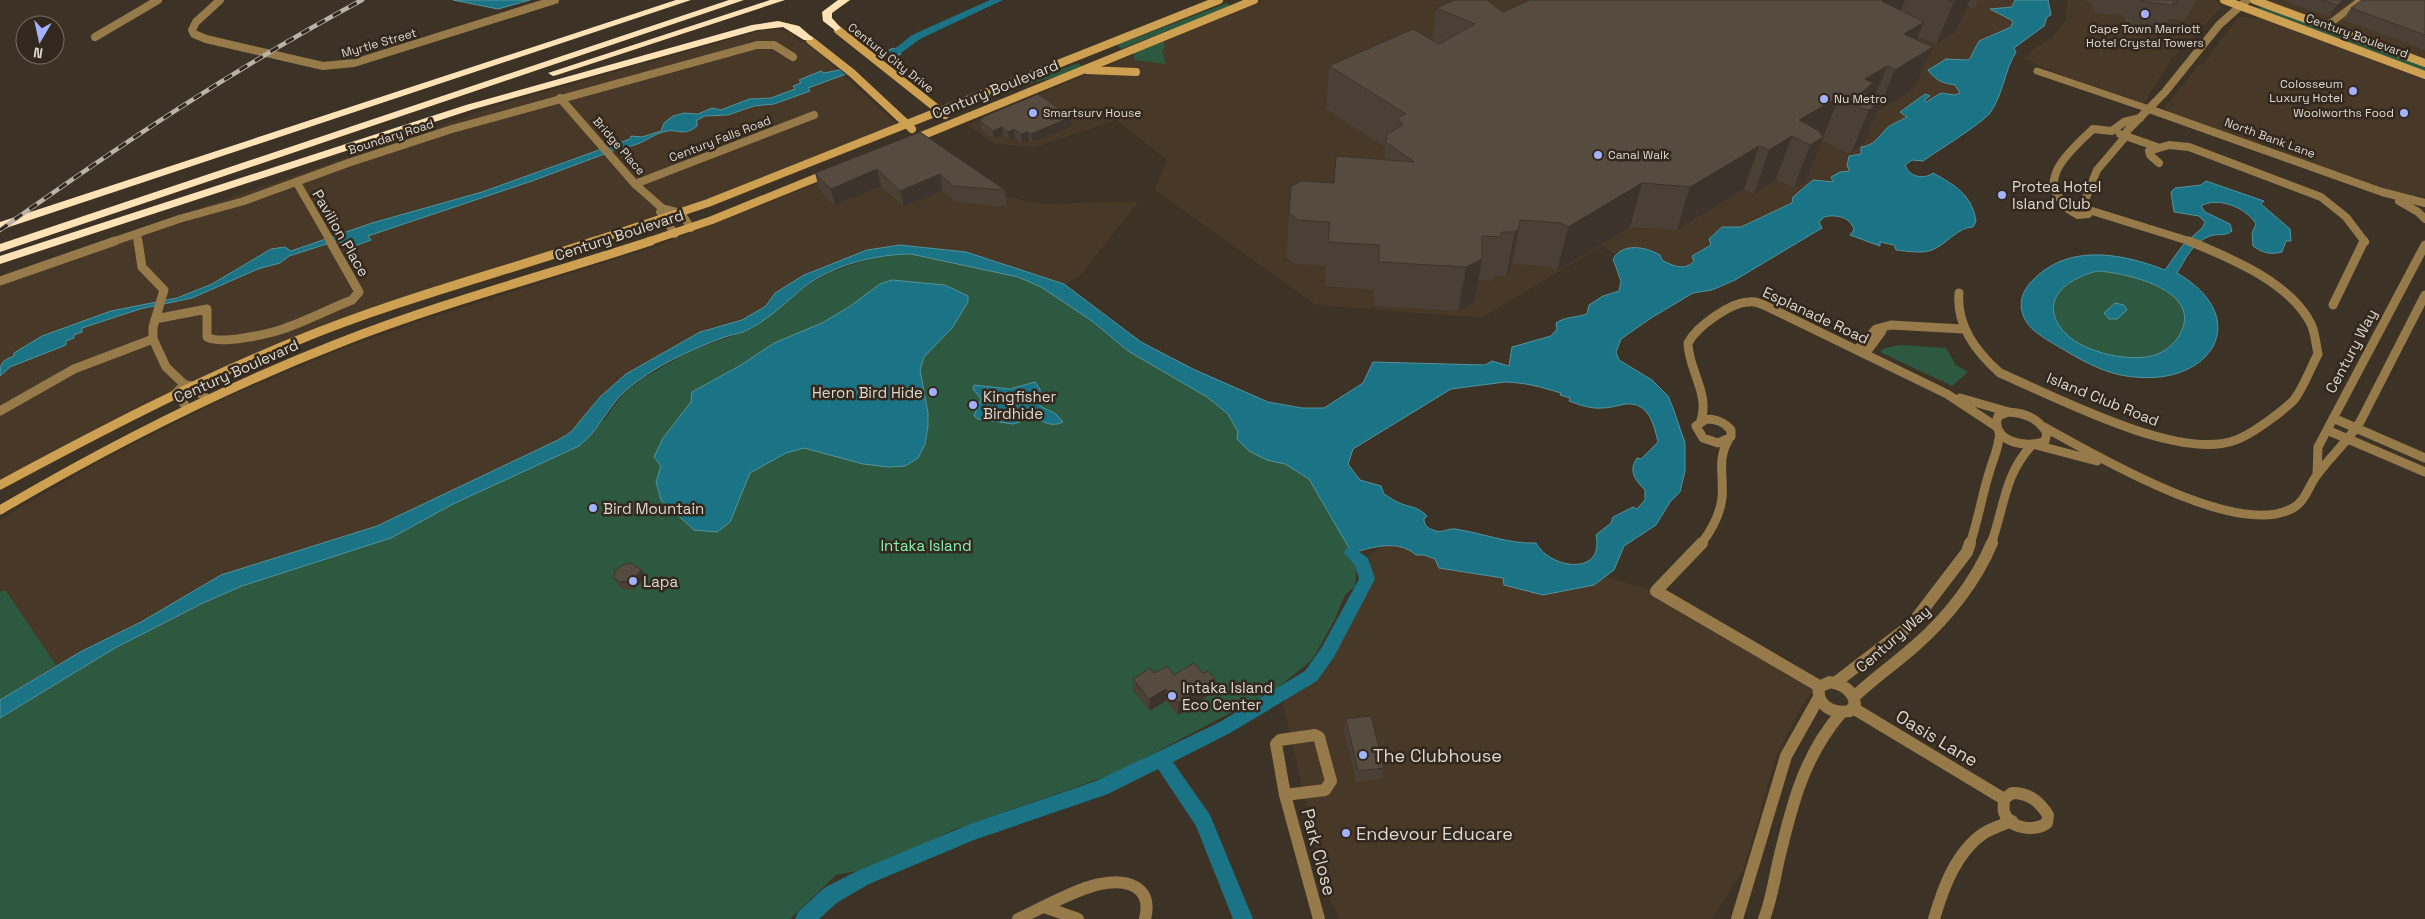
<svg xmlns="http://www.w3.org/2000/svg" width="2425" height="919" viewBox="0 0 2425 919" font-family="'Space Grotesk',sans-serif">
  <style>
    .built { fill: #473827 }
    .green { fill: #2d5940 }
    .water { fill: #1a7485; stroke: #55929c; fill-rule: evenodd }
    .pier { fill: #3c3226 }
    .lines { fill: none; stroke-linecap: round; stroke-linejoin: round }
    .canal { fill: #1a7485; fill-rule: evenodd }
    .pedestrian { stroke: #967a4a; stroke-width: 7 }
    .minor-far2 { stroke: #967a4a; stroke-width: 8 }
    .minor-far1 { stroke: #967a4a; stroke-width: 9 }
    .minor { stroke: #967a4a; stroke-width: 12 }
    .secondary-far1 { stroke: #cea051; stroke-width: 8 }
    .secondary { stroke: #cea051; stroke-width: 9 }
    .motorway { fill: #ffe2b6; fill-rule: evenodd }
    .rail-casing { stroke: #bab3aa; stroke-width: 4.5 }
    .rail { stroke: #32281d; stroke-width: 3; stroke-dasharray: 9; stroke-linecap: butt }
    .wall { fill: #4a4036 }
    .shaded-wall { fill: #3c342c }
    .building { fill: #564b3f; stroke: #3c342c }
    .poi-dot { fill: #a3b2fd; stroke: #32281d; stroke-width: 2 }
    .labels { text-anchor: middle; dominant-baseline: central; stroke-width: 5; stroke-linejoin: round; paint-order: stroke }
    .far-poi-label { font-size: 12px; fill: #ded8d0; stroke: #32281d; text-anchor: start }
    .far-street-label { font-size: 12px; fill: #ded8d0; stroke: #32281d }
    .street-label { font-size: 15px; fill: #ded8d0; stroke: #32281d }
    .poi-label { font-size: 15px; fill: #ded8d0; stroke: #32281d; text-anchor: start }
    .park-label { font-size: 15px; fill: #85f2b4; stroke: #32281d }
    .near-street-label { font-size: 18px; fill: #ded8d0; stroke: #32281d }
    .near-poi-label { font-size: 18px; fill: #ded8d0; stroke: #32281d; text-anchor: start }
  </style>
  <rect width="100%" height="100%" fill="#3c3226"/>
  <path class="built" d="M1263,0H2015L2012,7L1991,10L2013,21L2011,27L1979,41L1969,60L1941,61L1931,67L1933,78L1942,83L1955,85L1960,93L1955,95L1941,93L1926,102L1923,101L1900,112L1907,117L1885,129L1883,135L1862,154L1848,158L1849,172H1840L1832,177L1833,182L1813,180L1794,197L1793,203L1741,227L1730,226L1712,235L1709,239L1711,244L1693,256L1694,261L1690,265L1675,266L1625,249L1615,254L1602,246L1482,318L1316,305L1155,190L1167,160L1116,120L1035,147L995,144L967,125Z
    M2067,0H2216L2222,7L2171,60L2144,103L2063,76L2024,59L2036,47L2052,38L2066,20Z
    M2261,0H2425V61Z
    M2238,17L2261,18L2425,80V197L2397,192L2294,158L2282,153L2279,148L2264,142L2259,144L2167,111L2165,108L2167,104L2200,64L2205,62Z
    M764,30H783L790,32L799,41L811,46L897,124L706,201L377,308L151,402L79,438L0,481V277L508,102Z
    M920,143L986,193L1043,204L1139,201L1080,276L1064,284L966,252L900,245L867,250L804,275L775,293L766,306L756,312L729,325L713,327L700,332L626,374L571,432L558,440L377,526L221,575L141,622L80,652L0,700V519L100,461L229,396L342,349L423,320L654,247Z
    M1395,545L1408,548L1416,555H1424L1435,559L1439,568L1504,578L1543,595L1594,585L1606,577L1656,591L1819,686L1805,700L1777,754L1744,869L1712,919H1340L1326,892L1283,703L1316,677L1333,654L1372,580L1369,556L1381,546Z"/>
  <path class="green" d="M1227,3L1231,6L1121,49L1117,45Z
    M2253,7L2269,8L2425,65V73Z
    M1164,41L1165,48L1162,50L1166,64L1134,60V53Z
    M1078,63L1082,67L1063,75L1017,87L965,108L963,106Z
    M893,254H911L1018,277L1041,287L1092,321L1128,351L1207,397L1228,414L1238,432L1237,439L1249,451L1285,464L1309,479L1346,541L1357,565L1355,586L1345,595L1335,619L1312,660L1276,689L1116,773L953,830L874,868L836,875L790,919H0V718L115,648L203,603L242,586L391,538L453,504L579,446L604,420L624,393L642,379L690,351L743,332L781,307L806,286L831,272L869,259Z
    M2098,271C2125,273 2199,289 2182,330C2177,341 2169,349 2158,354C2134,364 2084,353 2065,333C2036,301 2067,278 2098,271Z
    M1901,345L1946,348L1956,365L1968,372L1952,386L1880,352L1884,348Z
    M5,590L56,665L0,700V592Z"/>
  <path class="water" d="M453,0H530L498,9Z
    M2015,0H2048L2051,15L2047,17L2044,26L2014,48L2016,52C2004,71 2004,93 1990,113C1981,124 1937,151 1923,161L1912,160L1905,165C1909,177 1924,180 1933,173C1955,185 1972,195 1976,221L1973,227C1958,227 1947,244 1932,250C1921,254 1907,251 1896,250L1894,245L1880,242V246L1850,235L1854,230C1851,217 1836,214 1824,217L1819,222L1822,228L1735,280L1712,290L1693,293L1651,318L1621,339L1616,352L1619,360L1652,380L1668,396L1673,408L1685,443V471L1680,492L1670,502L1656,525L1624,546L1614,570L1594,585L1543,595L1504,585L1503,578L1439,568L1435,559L1424,555H1416C1398,539 1373,547 1352,553L1309,479L1285,464L1267,460L1249,451L1237,439L1238,432L1228,414L1207,397L1128,351L1092,321L1041,287L1018,277L911,254C876,254 833,265 804,287C785,303 766,322 743,332C737,334 730,335 725,337C691,349 653,367 625,391C608,407 599,430 579,446L453,504L391,538L242,586L203,603L115,648L0,718V700L80,652L141,622L221,575L377,526L558,440L571,432L600,397L626,374L700,332L742,320L766,306L775,293L804,275L867,250L900,245L966,252L1064,284L1141,342L1193,369L1268,402L1302,408H1324L1363,383L1373,362L1485,365L1492,361L1509,366L1512,347L1551,336L1557,329L1556,323C1567,316 1575,318 1587,314L1589,305L1603,296L1619,291L1621,281L1613,259C1623,242 1646,247 1660,255L1662,260C1672,266 1686,271 1694,261L1692,256L1711,245L1709,239L1722,227H1741L1792,203L1793,197L1813,180L1833,182L1831,177L1840,172L1850,171L1847,166L1849,156L1861,154V147C1873,146 1879,137 1886,129C1891,124 1900,121 1907,117L1900,112L1925,94L1930,96L1924,100L1926,102L1941,93L1955,95L1960,93L1955,85C1942,83 1936,81 1928,70L1946,59L1969,60L1979,41L2011,27L2013,21L1990,9L2012,7ZM1505,382C1529,383 1540,387 1561,393L1560,395L1570,398L1569,401C1580,405 1590,409 1603,408C1611,408 1618,405 1626,404C1649,402 1654,425 1658,442L1641,459L1637,458C1628,471 1635,480 1645,490V500L1637,509L1633,507L1613,517L1611,523L1596,535C1605,577 1550,569 1536,543C1507,544 1483,533 1455,529C1448,528 1441,534 1433,530C1427,528 1424,524 1424,519L1427,516C1418,507 1413,508 1402,504C1396,502 1389,497 1384,494L1381,486L1360,480L1348,464L1353,449L1451,389Z
    M894,48L901,54L808,88L810,91L774,104L754,106L728,115L705,116L697,120V126C684,137 678,129 667,131C649,135 643,146 623,147L532,181L368,236L371,240L355,246L336,241L289,256L280,263L258,269L192,298L140,309L82,328V332L74,335V338L66,341V345L10,367L0,376C0,362 2,361 14,356V353L42,336L111,311L177,298L212,284L271,249L285,247L291,251L372,223L482,192L613,145L630,139L631,136L642,137L661,131L664,123L673,116L684,113L698,114L712,108L721,110L749,99L771,98L795,89L793,86L801,83L799,80L821,71L824,73L839,70Z
    M2206,181L2264,201L2261,204L2290,229L2291,241H2286L2282,252C2270,255 2263,253 2253,246L2252,233L2256,224C2247,208 2218,196 2201,206L2205,212L2230,224L2232,231C2225,237 2218,233 2210,236C2193,242 2186,258 2177,273C2254,318 2212,385 2135,377C2106,375 2083,361 2059,347C2045,338 2025,329 2022,311C2019,300 2024,289 2032,281C2068,243 2121,253 2165,270L2183,245L2203,227L2205,222L2199,216L2174,212L2171,192L2175,188L2201,185ZM2098,271C2126,273 2199,289 2182,330C2177,341 2169,349 2158,354C2134,364 2084,353 2065,333C2036,301 2067,278 2098,271Z
    M892,280L945,285L968,296V302L952,328L924,357L920,370L928,413V426L925,444L918,458L905,466L888,467L863,464L804,448L786,453L750,473L730,522L717,532L694,530L661,500L656,482L661,466L654,457L663,438L691,402L692,392L741,365L774,343L822,323L849,307L880,284Z
    M2115,303L2124,305L2127,310L2117,319H2109L2104,313Z
    M1035,382L1040,389V406L1056,414L1063,422C1046,430 1039,415 1025,415L1020,422L1013,424L978,419L974,416L981,399L973,389L974,385L1010,389Z"/>
  <path class="pier" d="M882,52L890,59L846,75L838,68Z"/>
  <g class="lines">
    <path class="canal" d="M990,0H1003L920,39L901,53L897,54L892,51L912,35Z
      M1352,547L1368,558L1375,579L1334,657L1317,681L1230,733L1173,762L1210,815L1253,919H1233L1196,826L1158,769L1108,794L974,840L869,884L838,902L819,919H795L798,912L824,888L855,872L970,824L1096,781L1218,723L1305,671L1322,647L1359,579L1355,565L1344,553L1346,549Z"/>
    <path class="pedestrian" d="M2328,25L2361,0
      M2037,71L2149,109"/>
    <path class="minor-far2" d="M220,0L196,22L192,30L194,34L206,39L323,66L354,63L555,0
      M95,37L158,0
      M560,98L635,184L662,208L660,212L675,234
      M2149,109L2382,192L2425,203
      M2120,134L2157,147
      M2159,163L2150,155L2149,151L2169,145L2189,147L2321,197L2346,217L2365,242
      M297,183L331,242
      M635,184L814,115
      M2399,201L2418,212L2425,219
      M2075,203L2087,207L2088,214L2078,215L2068,209L2069,204Z
      M2067,205C2033,181 2073,148 2093,129L2112,131L2124,122L2140,118
      M2083,205L2097,170L2126,136L2127,131L2165,92L2219,25L2247,0
      M662,208L681,213L691,228
      M2089,210L2192,242
      M137,234L138,242
      M112,242L179,219L244,201L348,163L452,129L757,45H774L793,57"/>
    <path class="minor-far1" d="M138,241L142,267L164,290L153,327V339L166,367L184,384L192,386L207,399
      M0,281L115,241
      M1959,293C1956,326 1976,352 2000,373C2056,397 2175,460 2233,441C2250,436 2280,413 2293,401C2302,391 2311,367 2318,354C2316,345 2315,332 2311,324C2290,282 2230,258 2189,241
      M2333,305L2364,241
      M155,319L207,309V337C220,345 268,334 283,329C307,321 329,309 352,300L359,292L330,241
      M1857,350L1876,329L1891,325L1963,329
      M1865,354L1882,331
      M180,389L176,393L187,408
      M1960,398L2009,412
      M0,411L74,369L153,339
      M2008,412C2025,413 2038,418 2047,433L2045,441C2028,449 1989,442 1998,416Z
      M2333,418L2425,458
      M1706,419C1717,419 1724,422 1731,430V437L1718,443L1703,438L1696,426Z
      M1701,420C1710,394 1688,369 1688,343C1696,327 1731,302 1749,302C1756,301 1762,304 1768,307L1947,394L1997,427
      M2044,427C2095,455 2238,540 2293,508C2305,502 2309,485 2317,475C2331,456 2347,442 2360,422L2425,295
      M2327,430L2425,472
      M2036,445L2097,461
      M2317,474L2318,447L2425,245
      M1701,544C1711,531 1720,515 1722,498C1724,478 1717,459 1728,441
      M1970,544C1978,520 1982,496 1989,473C1994,456 1998,451 2000,432
      M1991,544C2004,509 2004,475 2031,446"/>
    <path class="minor" d="M1702,543L1656,591L1819,686
      M1830,682C1843,685 1853,690 1855,704L1850,711C1833,714 1816,706 1819,687Z
      M1835,683L1912,624L1967,552L1970,543
      M1854,697C1874,678 1896,663 1916,645C1948,617 1976,581 1992,543
      M1853,708L2004,799
      M1315,735L1319,737L1331,781L1325,790L1285,795L1276,744L1280,740Z
      M2012,793C2029,793 2039,801 2048,815L2047,823C2034,832 2010,829 2004,812C2003,808 2004,803 2004,799Z
      M1285,795L1319,919
      M1047,908L1078,919
      M1018,919C1040,909 1078,888 1100,884C1128,878 1153,887 1145,919
      M1737,919L1786,756L1818,699
      M1764,919C1771,901 1774,882 1778,863C1791,808 1803,757 1841,713
      M1934,919C1943,888 1956,852 1984,833C1992,828 2002,825 2012,821"/>
    <path class="secondary-far1" d="M2224,0L2425,75
      M2254,0L2425,63
      M838,30L945,115
      M810,40L852,73L912,129
      M1087,70L1136,72
      M914,139L1254,0
      M591,242L708,203L1219,0
      M647,242L712,220L828,173"/>
    <path class="secondary" d="M0,485C97,433 194,382 296,341C393,301 496,274 595,241
      M0,510C109,446 221,389 339,343C441,303 547,275 651,241"/>
    <path class="motorway" d="M676,0H691L0,230V222Z
      M729,0H744L0,252V244Z
      M770,0H785L557,75L553,76L548,73Z
      M838,0H850L832,13V18L841,28L836,31L823,21L822,12Z
      M778,21L799,26L813,38L812,40H804L783,27L757,30L474,109L0,264V256L466,105L752,25Z"/>
    <defs>
      <path id="rail" d="M0,230C117,147 235,68 362,0"/>
    </defs>
    <use href="#rail" class="rail-casing"/>
    <use href="#rail" class="rail"/>
  </g>
  <path class="wall" d="M1530,0H1978L1975,8L1966,7L1955,33L1936,44L1917,37L1916,39L1933,47L1914,89L1877,112L1864,143L1851,153L1845,152L1822,140L1806,181L1794,188L1776,179L1754,194L1744,189L1677,230L1630,227L1557,271L1551,267L1512,264L1510,272L1506,276H1493L1492,281L1478,280L1474,303L1458,311L1374,306V290L1325,286L1326,266L1295,264L1286,257L1289,213L1334,183L1384,160L1385,147L1326,109L1329,66L1432,40L1436,8L1503,12Z
    M2084,0H2197L2185,20L2169,19L2165,25H2163L2161,27L2133,25L2126,22L2122,15L2096,13L2090,2L2085,1Z
    M2282,0H2352L2329,17Z
    M2425,0V50L2343,20L2351,8Z
    M980,121L1072,126L1032,142L1029,140L1022,143L1015,138L1009,140L1003,135L994,139L981,129Z
    M920,132L1005,190L1007,207L956,202L942,190L904,207L881,186L835,205L819,189L815,173Z
    M614,578H646L634,589L625,590L619,586Z
    M1203,673L1215,679V691L1178,715L1166,701L1150,711L1133,691V679L1174,675Z
    M1346,719L1384,768L1382,779L1356,782L1344,731Z"/>
  <path class="shaded-wall" d="M1883,0H1905L1892,33L1882,1Z
    M1947,0H1970L1955,33L1936,44L1954,2Z
    M2344,0H2352L2329,17L2337,5Z
    M1924,22L1907,63L1933,47L1914,89L1877,112L1895,70L1904,34Z
    M1887,66L1870,109L1855,105L1865,79Z
    M1839,97L1806,181L1794,188L1810,145L1799,120Z
    M1882,100L1864,143L1851,153L1869,110Z
    M1071,117L1072,126L1032,142L1031,134Z
    M1002,127L1003,135L994,139L993,131Z
    M1014,129L1015,138L1009,140L1008,132Z
    M1028,132L1029,140L1022,143L1021,134Z
    M1792,136L1776,179L1754,194L1769,150Z
    M1759,146L1744,189L1677,230L1690,187Z
    M877,169L881,186L835,205L831,189Z
    M940,174L942,190L904,207L900,191Z
    M1642,183L1630,227L1557,271L1568,227Z
    M1519,228L1510,272L1506,276L1515,232Z
    M1482,259L1474,303L1458,311L1466,267Z
    M642,570L646,578L634,589L630,581Z
    M1215,679V691L1178,715V703Z
    M1166,689V701L1150,711L1149,699Z"/>
  <path class="building" d="M1455,0H1487L1503,12L1530,0H1883L1882,1L1924,22L1904,34L1933,47L1895,70L1887,66L1865,79L1873,83L1862,92L1882,100L1869,110L1863,109L1839,97L1799,120L1819,131L1823,137L1810,145L1792,136L1769,150L1759,146L1690,187L1642,183L1568,227L1561,223L1520,220L1519,228L1515,232H1501V237L1482,236V259L1466,267L1379,262V245L1328,242L1330,222L1298,220L1289,213L1291,186L1302,181L1334,183L1336,156L1414,162L1386,142L1387,134L1403,125L1397,118L1406,114L1329,66L1413,29L1439,44L1475,24L1436,8Z
    M1947,0H1959L1954,2Z
    M2139,0H2176L2178,3L2173,2L2174,5L2146,2Z
    M2322,0H2344L2337,5Z
    M2362,0H2425V35L2351,8Z
    M1038,94L1071,117L1031,134L1028,132L1021,134L1014,129L1008,132L1002,127L993,131L980,121L985,116Z
    M920,132L1005,190L953,186L940,174L900,191L877,169L831,189L815,173Z
    M631,563L642,570L630,581L620,582L614,578L615,571L622,565Z
    M1194,663L1203,673L1208,671L1215,679L1178,703L1166,689L1149,699L1133,679L1150,668L1154,673L1167,666L1174,675Z
    M1371,716L1384,768L1358,771L1346,719Z"/>
  <g class="poi-dot">
    <circle cx="2145" cy="14" r="5"/>
    <circle cx="2353" cy="91" r="5"/>
    <circle cx="1824" cy="99" r="5"/>
    <circle cx="1033" cy="113" r="5"/>
    <circle cx="2404" cy="113" r="5"/>
    <circle cx="1598" cy="155" r="5"/>
    <circle cx="2002" cy="195" r="5"/>
    <circle cx="933" cy="392" r="5"/>
    <circle cx="973" cy="405" r="5"/>
    <circle cx="593" cy="508" r="5"/>
    <circle cx="633" cy="581" r="5"/>
    <circle cx="1172" cy="696" r="5"/>
    <circle cx="1363" cy="755" r="5"/>
    <circle cx="1346" cy="833" r="5"/>
  </g>
  <g class="labels">
    <g class="far-poi-label">
      <text x="2145" y="29" text-anchor="middle">Cape Town Marriott<tspan x="2145" dy="14">Hotel Crystal Towers</tspan></text>
      <text x="2343" y="84" text-anchor="end">Colosseum<tspan x="2343" dy="14">Luxury Hotel</tspan></text>
      <text x="1834" y="99">Nu Metro</text>
      <text x="1043" y="113">Smartsurv House</text>
      <text x="2394" y="113" text-anchor="end">Woolworths Food</text>
      <text x="1608" y="155">Canal Walk</text>
    </g>
    <g class="far-street-label">
      <text transform="translate(2357 36) rotate(20)">Century Boulevard</text>
      <text transform="translate(379 43) rotate(-16)">Myrtle Street</text>
      <text transform="translate(891 58) rotate(38)">Century City Drive</text>
      <text transform="translate(391 137) rotate(-18)">Boundary Road</text>
      <text transform="translate(2270 138) rotate(20)">North Bank Lane</text>
      <text transform="translate(720 139) rotate(-21)">Century Falls Road</text>
      <text transform="translate(619 146) rotate(49)">Bridge Place</text>
    </g>
    <g class="street-label">
      <text transform="translate(995 89) rotate(-22)">Century Boulevard</text>
      <text transform="translate(341 233) rotate(60)">Pavilion Place</text>
      <text transform="translate(619 235) rotate(-18)">Century Boulevard</text>
      <text transform="translate(1816 315) rotate(25)">Esplanade Road</text>
      <text transform="translate(2351 351) rotate(-62)">Century Way</text>
      <text transform="translate(236 371) rotate(-24)">Century Boulevard</text>
      <text transform="translate(2103 399) rotate(22)">Island Club Road</text>
      <text transform="translate(1893 639) rotate(-41)">Century Way</text>
    </g>
    <g class="poi-label">
      <text x="2012" y="186">Protea Hotel<tspan x="2012" dy="17">Island Club</tspan></text>
      <text x="923" y="392" text-anchor="end">Heron Bird Hide</text>
      <text x="983" y="396">Kingfisher<tspan x="983" dy="17">Birdhide</tspan></text>
      <text x="603" y="508">Bird Mountain</text>
      <text x="643" y="581">Lapa</text>
      <text x="1182" y="687">Intaka Island<tspan x="1182" dy="17">Eco Center</tspan></text>
    </g>
    <g class="park-label">
      <text x="926" y="545">Intaka Island</text>
    </g>
    <g class="near-street-label">
      <text transform="translate(1937 738) rotate(31)">Oasis Lane</text>
      <text transform="translate(1319 852) rotate(75)">Park Close</text>
    </g>
    <g class="near-poi-label">
      <text x="1373" y="755">The Clubhouse</text>
      <text x="1356" y="833">Endevour Educare</text>
    </g>
  </g>
  <g transform="translate(40 40) rotate(189)"><circle r="24" fill="#32281d" stroke="#776e65"/>
  <path d="M0-4L9 19L0 12L-9 19Z" fill="#a3b2fd"/>
  <text y="-8" font-size="14" font-weight="bold" text-anchor="middle" fill="#ded8d0">N</text>
  </g>
</svg>
